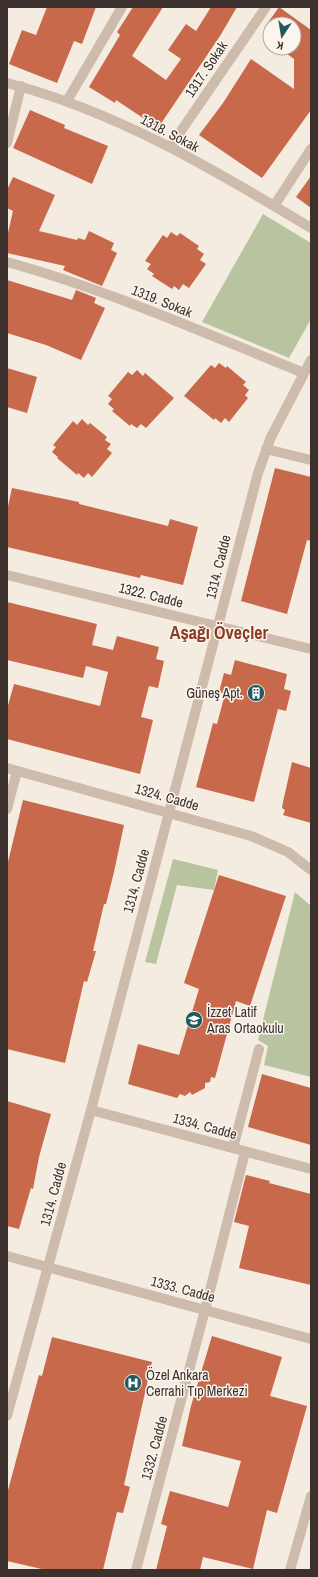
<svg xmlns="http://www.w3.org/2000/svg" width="318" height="1577" viewBox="0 0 318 1577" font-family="'Archivo Narrow',sans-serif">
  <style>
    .green { fill: #b8c4a0 }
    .building { fill: #c8694b }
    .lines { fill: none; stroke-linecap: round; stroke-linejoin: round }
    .minor { stroke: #cdbbac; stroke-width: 10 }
    .labels { text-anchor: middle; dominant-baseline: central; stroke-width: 3; stroke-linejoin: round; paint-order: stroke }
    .street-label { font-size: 14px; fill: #3b302b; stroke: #fbf5ee }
    .poi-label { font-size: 14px; fill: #3b302b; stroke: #fbf5ee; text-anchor: start }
    .district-label { font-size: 18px; font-weight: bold; fill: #8c3b22; stroke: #fbf5ee }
  </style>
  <rect width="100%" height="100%" fill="#f4ebe1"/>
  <path class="green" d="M263,214L311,243V319L289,358L202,322Z
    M173,859L218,870L214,890L177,885L156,964L145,962Z
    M295,892L311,906V1077L264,1065L268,1046L258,1040Z"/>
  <path class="building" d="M47,7H96L82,44L74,41L57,83L9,64L22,30L36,35Z
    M133,7H163L132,56L166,80L181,59L168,50L186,24L196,31L211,7H237L220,36L158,128L116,100L115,103L89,87L120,35L117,32Z
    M279,7L311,30V110L262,178L199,135L223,103L251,59L294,89V59L279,48H294V24H267Z
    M30,110L65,125L64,128L108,146L92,184L13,148Z
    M311,176V208L296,197Z
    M13,177L55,195L39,231L77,240L78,238L85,240L89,231L114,243L111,250L117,253L102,286L63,270L65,266L7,253V237L13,211L7,208V190Z
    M171,232L177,236L180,233L199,246L197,249L204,254L200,260L206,264L189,288L183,284L179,290L174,286L172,289L152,276L154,274L147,269L151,264L145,261L163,235L167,238Z
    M7,280L72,300L76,290L96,298L94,303L105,308L81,360L46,345L7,333Z
    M219,363L226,368L227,366L246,382L243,385L249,390L245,395L248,398L229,422L225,418L221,423L215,418L214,420L184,396L211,365L215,368Z
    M7,368L37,377L27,413L7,407Z
    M137,370L143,376L145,373L174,398L146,428L141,424L137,428L131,424L130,426L112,411L114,409L108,404L112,399L108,396L128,372L132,375Z
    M82,419L88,425L90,423L107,437L105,440L111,444L107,449L112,453L92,477L88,473L84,478L78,473L77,475L57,458L58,457L52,452L56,447L53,445L73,421L77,425Z
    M275,468L311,477V541L307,540L287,614L241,601Z
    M12,488L79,502V504L168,526L170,519L198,527L183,585L141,575L140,578L7,547V511Z
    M7,602L97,624L92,645L113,650L117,636L159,647L156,659L164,661L158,688L149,686L141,717L153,720L140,774L7,739V709L14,684L100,706L108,672L86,666L83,678L7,660Z
    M235,660L287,674L284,689L291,691L286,711L278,709L254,802L196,787L213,723L217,724L225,694L219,692L224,673L231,675Z
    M292,762L311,768V823L283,815L285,810L282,808L283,802Z
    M23,800L124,825L114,872L106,904H104L93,951H96L87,982L84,981L65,1063L7,1049V866Z
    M219,875L286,896L250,1006L236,1001L215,1078L211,1077L210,1082L205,1083V1088L192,1095L190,1092L185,1096L180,1094L177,1098L128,1084L138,1044L179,1055L199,989L184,983Z
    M262,1074L311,1088V1145L248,1127Z
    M7,1101L51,1114L39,1157L33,1189L31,1188L19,1229L7,1226Z
    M246,1175L270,1181L269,1183L311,1194V1285L239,1268L249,1226L234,1222Z
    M212,1336L282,1357L270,1396L307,1406L277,1513L267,1510L253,1569L203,1557L200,1570H156L167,1526L161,1524L170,1491L228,1507L241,1461L182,1446L191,1406Z
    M52,1337L152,1362L124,1485L130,1487L123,1513L117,1512L103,1570H46L7,1561V1494L39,1375L42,1376Z"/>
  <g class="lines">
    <path class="minor" d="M7,83C116,111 215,170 311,228
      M67,101L122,7
      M7,143L21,86
      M170,147L266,7
      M274,206L311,149
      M7,262C109,290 206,334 304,373
      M266,449L311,460
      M7,575L311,649
      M7,768L251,836L288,852L311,870
      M7,809L17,771
      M91,1110L311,1169
      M233,1148L259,1049
      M7,1256L311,1339
      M7,1416L91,1110L258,473L271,437L311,360
      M136,1570L205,1310L245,1152
      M290,1570L311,1496"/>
  </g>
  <defs>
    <symbol id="building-disc" viewBox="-11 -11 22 22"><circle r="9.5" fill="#1f5a5e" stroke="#fbf5ee"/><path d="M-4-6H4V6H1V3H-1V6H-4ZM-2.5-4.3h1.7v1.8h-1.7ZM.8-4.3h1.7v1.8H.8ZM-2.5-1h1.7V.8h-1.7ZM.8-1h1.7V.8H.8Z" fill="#fff"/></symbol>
    <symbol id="school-disc" viewBox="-11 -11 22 22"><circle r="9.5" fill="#1f5a5e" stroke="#fbf5ee"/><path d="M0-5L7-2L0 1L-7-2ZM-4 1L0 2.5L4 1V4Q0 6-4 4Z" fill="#fff"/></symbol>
    <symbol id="hospital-disc" viewBox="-11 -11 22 22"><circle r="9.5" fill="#1f5a5e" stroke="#fbf5ee"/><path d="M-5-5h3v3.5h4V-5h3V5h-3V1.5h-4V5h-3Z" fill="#fff"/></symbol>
  </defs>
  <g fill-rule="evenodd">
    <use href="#building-disc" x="246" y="683" width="20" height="20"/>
    <use href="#school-disc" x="184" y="1010" width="20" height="20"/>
    <use href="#hospital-disc" x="123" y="1373" width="20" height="20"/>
  </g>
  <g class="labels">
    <g class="street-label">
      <text transform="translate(206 69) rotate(-56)">1317. Sokak</text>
      <text transform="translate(170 133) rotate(28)">1318. Sokak</text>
      <text transform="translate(162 301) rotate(22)">1319. Sokak</text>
      <text transform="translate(218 567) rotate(-76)">1314. Cadde</text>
      <text transform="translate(151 595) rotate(14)">1322. Cadde</text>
      <text transform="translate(167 797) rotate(16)">1324. Cadde</text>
      <text transform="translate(136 881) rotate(-75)">1314. Cadde</text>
      <text transform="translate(205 1126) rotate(15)">1334. Cadde</text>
      <text transform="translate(53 1194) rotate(-75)">1314. Cadde</text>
      <text transform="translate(183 1289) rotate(15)">1333. Cadde</text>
      <text transform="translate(154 1448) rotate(-75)">1332. Cadde</text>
    </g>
    <g class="poi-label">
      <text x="243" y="693" text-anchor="end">Güneş Apt.</text>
      <text x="207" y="1012">İzzet Latif<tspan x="207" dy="16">Aras Ortaokulu</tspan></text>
      <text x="146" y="1375">Özel Ankara<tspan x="146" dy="16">Cerrahi Tıp Merkezi</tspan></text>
    </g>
    <g class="district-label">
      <text x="219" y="632">Aşağı Öveçler</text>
    </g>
  </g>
  <rect width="318" height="1577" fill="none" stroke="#3b302b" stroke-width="16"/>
  <g transform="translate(282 36) rotate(192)"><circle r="19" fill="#fbf5ee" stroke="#aea6a0"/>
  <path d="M0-3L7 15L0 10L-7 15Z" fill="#1f5a5e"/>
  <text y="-6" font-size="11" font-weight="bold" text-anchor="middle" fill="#3b302b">K</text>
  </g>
</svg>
